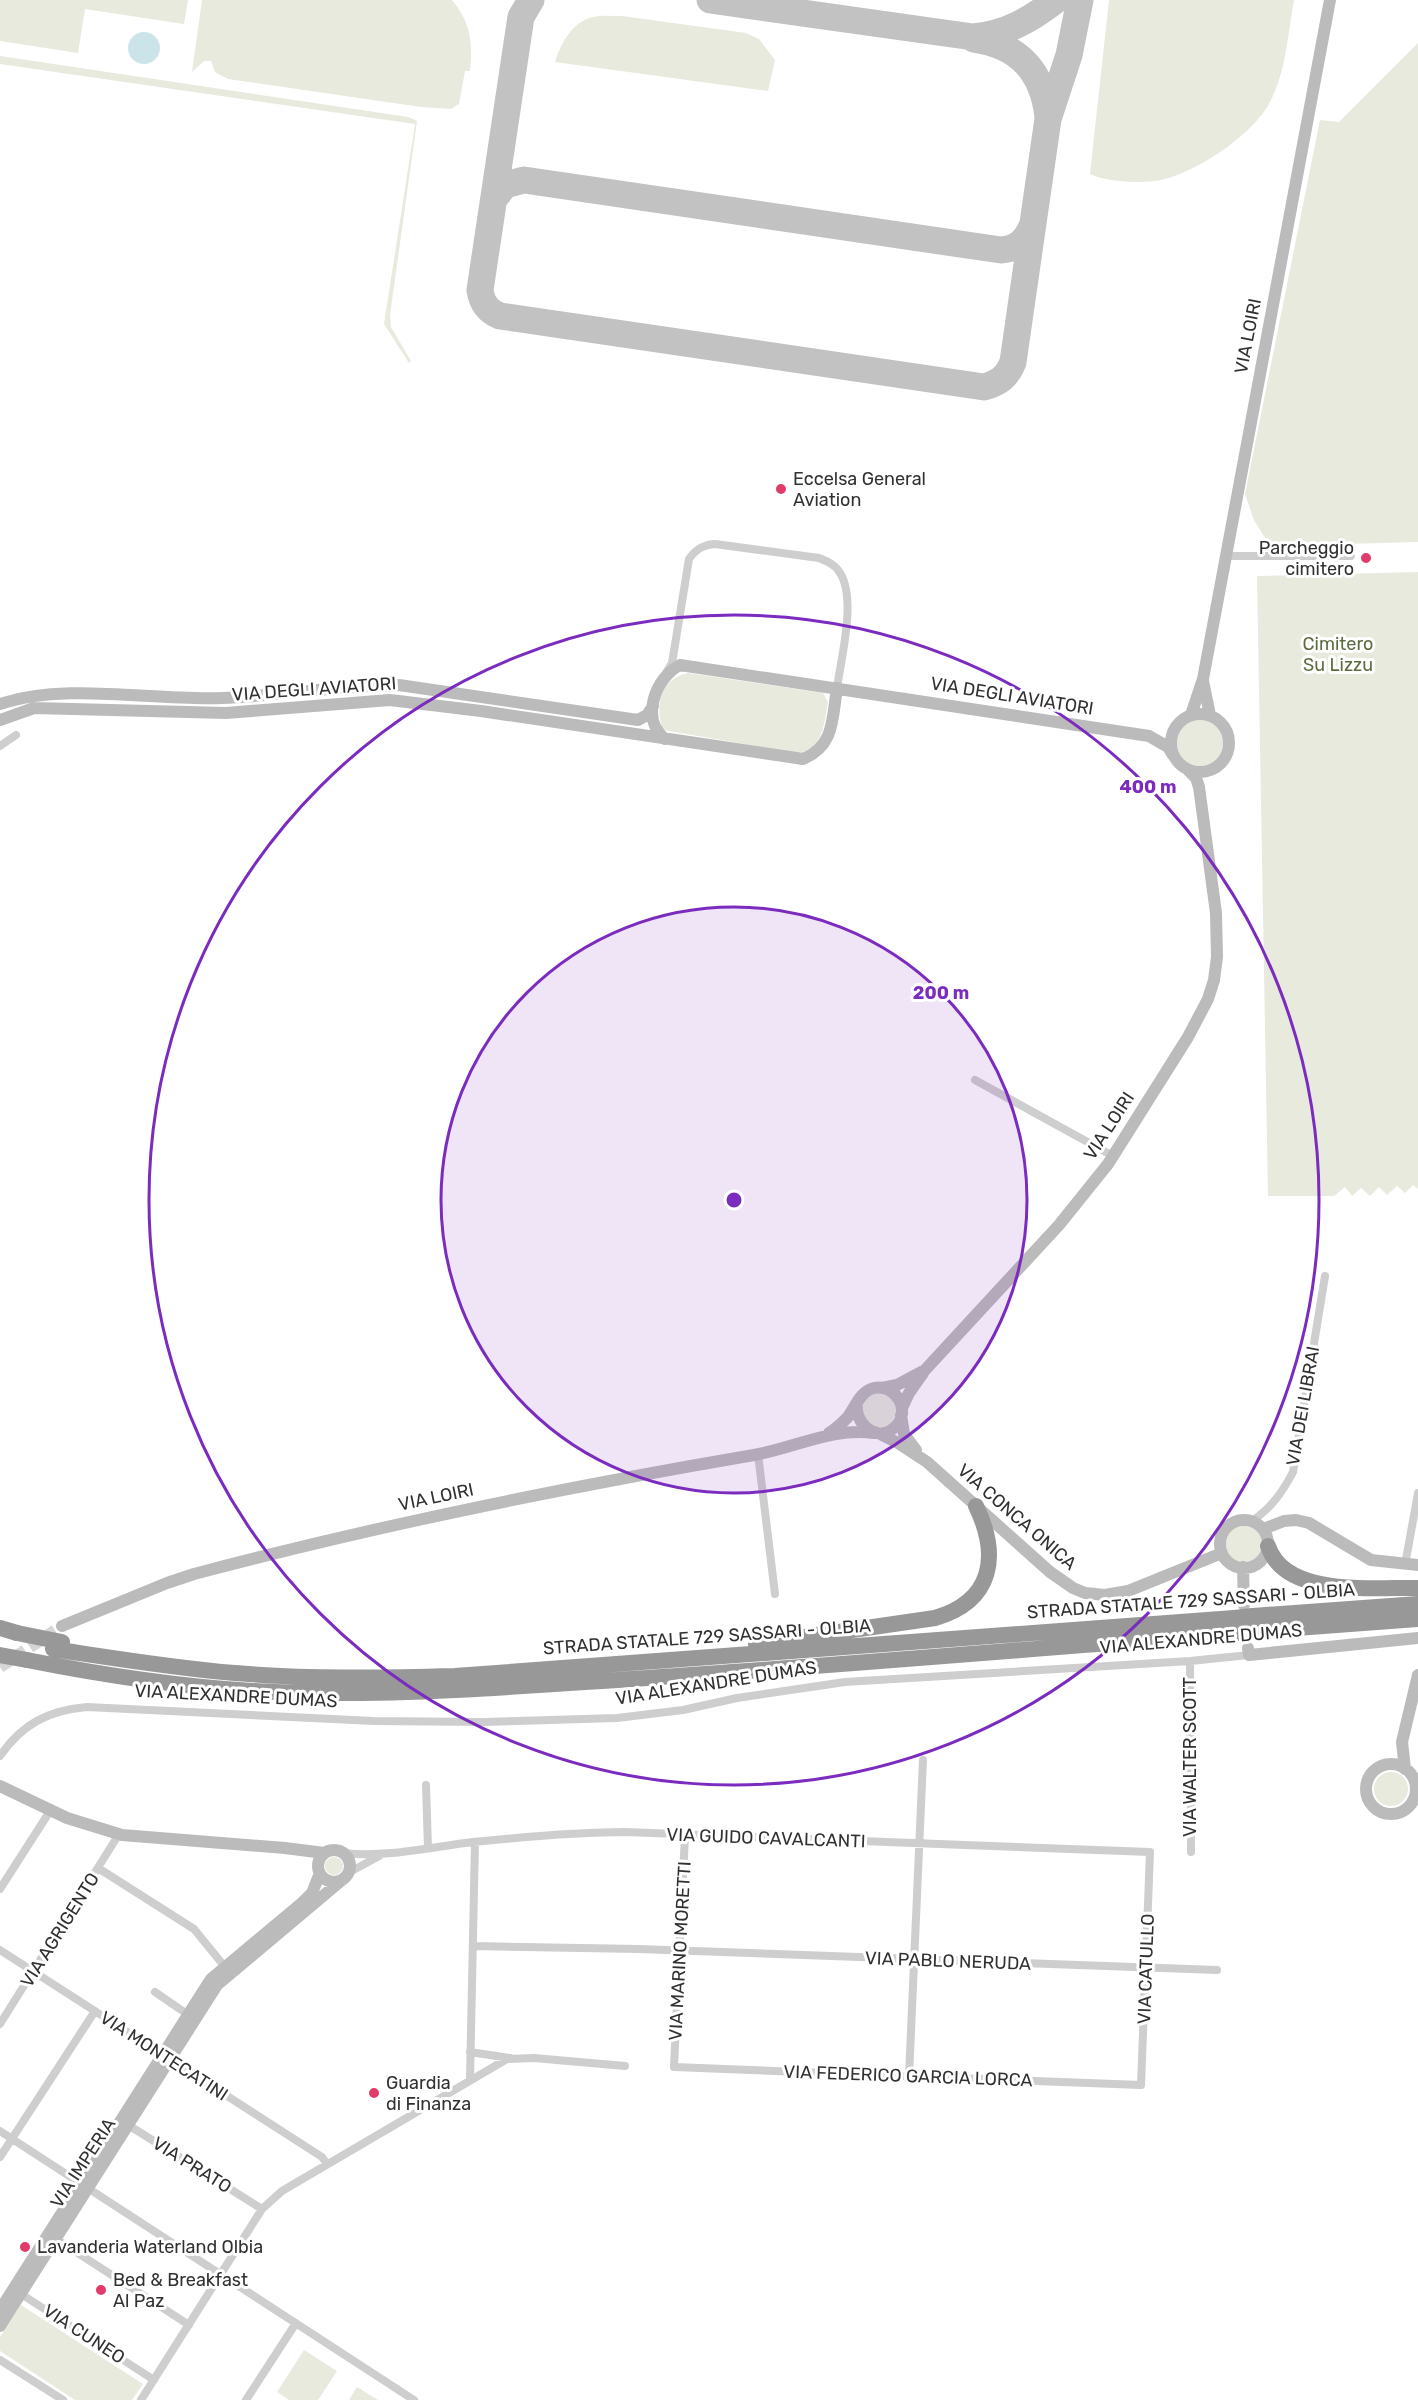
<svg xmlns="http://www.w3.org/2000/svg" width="1418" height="2400" viewBox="0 0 1418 2400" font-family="Rubik,sans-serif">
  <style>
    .green { fill: #e7eadd }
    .water { fill: #cae4ea }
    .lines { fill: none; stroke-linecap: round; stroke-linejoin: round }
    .taxiway { stroke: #c2c2c2; stroke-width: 27 }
    .secondary-tunnel { stroke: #d6d6d6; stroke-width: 12; stroke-dasharray: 12 6; stroke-linecap: butt }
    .street { stroke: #cecece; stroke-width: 8 }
    .secondary { stroke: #bbb; stroke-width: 12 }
    .highway { stroke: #989898; stroke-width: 16 }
    .highway-bridge { stroke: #989898; stroke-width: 16 }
    .ring { fill: none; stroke: #7b2cbf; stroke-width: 3 }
    .poi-dot { fill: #e03b69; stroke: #fff; stroke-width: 2 }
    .labels { text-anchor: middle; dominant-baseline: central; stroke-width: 6; stroke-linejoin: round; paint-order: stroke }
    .street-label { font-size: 18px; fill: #313131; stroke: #fff }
    .poi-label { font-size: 18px; fill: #313131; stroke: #fff; text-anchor: start }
    .park-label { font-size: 18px; fill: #5d6c3f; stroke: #fff }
    .centre { fill: #7b2cbf; stroke: #fff; stroke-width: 3 }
    .ring-label { font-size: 18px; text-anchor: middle; font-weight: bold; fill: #7b2cbf; stroke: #fff; stroke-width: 6; stroke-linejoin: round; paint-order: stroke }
  </style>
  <rect width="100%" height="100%" fill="#fff"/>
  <path class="green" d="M0,0H188L184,24L85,9L78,53L0,41Z
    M202,0H452C471,23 473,43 470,71H465L459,104L451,109L421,107L228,79L215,72L211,61H204L192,72Z
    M1109,0H1294C1288,33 1286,72 1270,102C1253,135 1197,172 1161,180C1143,184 1105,182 1090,174Z
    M622,16L746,33L759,39L775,60L768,91L555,62C561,43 572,22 593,17C602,15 613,16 622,16Z
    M1418,43V542L1270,546L1254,520L1245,494L1320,120L1339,122Z
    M0,56L408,117L417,121L390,315L391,327L411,361L409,363L384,324L415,124L0,64Z
    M1418,572V1189L1413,1185L1405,1193L1397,1186L1387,1195L1379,1187L1370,1196L1361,1188L1352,1196L1345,1187L1334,1196H1268L1257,576Z
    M688,673L823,693L828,702C824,722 824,749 798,753L663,730C655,707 659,679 688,673Z
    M1177 743a23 23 0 1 1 46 0a23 23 0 1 1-46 0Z
    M862 1410a17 17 0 1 1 34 0a17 17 0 1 1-34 0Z
    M1226 1544a18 18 0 1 1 36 0a18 18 0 1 1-36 0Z
    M1374 1789a17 17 0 1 1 34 0a17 17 0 1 1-34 0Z
    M325 1866a9 9 0 1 1 18 0a9 9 0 1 1-18 0Z
    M21,2305L143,2384L132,2400H75L0,2351V2337Z
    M304,2350L337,2371L318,2400H289L277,2392Z
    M357,2387L378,2400H349Z"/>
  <path class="water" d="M128 48a16 16 0 1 1 32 0a16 16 0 1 1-32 0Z"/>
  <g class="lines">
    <path class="taxiway" d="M531,0L521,17L519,30L480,290C482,304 488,311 500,316L984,387C999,383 1007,377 1013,362L1048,119L1069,55L1080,0
      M710,0L973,37C1006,34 1030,20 1056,0
      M974,39C1019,45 1043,72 1048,117
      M494,199L505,185L524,180L1001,250C1016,249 1025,242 1031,228"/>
    <path class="secondary-tunnel" d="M0,1667L62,1626"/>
    <path class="street" d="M1225,556H1351
      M667,671L672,663L689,559C696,549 703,545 715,544L819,558C826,561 833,563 838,570C858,595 841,658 837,688
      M0,746L16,735
      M975,1080L1113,1156
      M758,1454L775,1594
      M1252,1521C1271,1508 1282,1493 1293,1472L1325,1276
      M1405,1565L1418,1493
      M1190,1661L1191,1852
      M0,1756C22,1724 49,1710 87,1707L374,1721L483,1722L617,1718L683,1710L737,1698L845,1682L1190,1661L1249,1655
      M426,1785L428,1848
      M344,1853C385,1858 431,1847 473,1842C523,1837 575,1832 625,1832L1150,1852L1141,2085L674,2067L685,1835
      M98,1868L194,1929L225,1967
      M348,1873L381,1855
      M0,1889L50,1811
      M473,1946L639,1949L1217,1970
      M0,1950L322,2157L327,2164
      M155,1992L190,2016
      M0,2024L119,1834
      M470,2052L510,2058
      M909,2076L923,1760
      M470,2079L475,1842
      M125,2123L262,2209
      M0,2131L414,2400
      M0,2157L95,2011
      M53,2237L189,2325
      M18,2292L154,2380
      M0,2360L63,2400
      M141,2400L262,2209L282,2191L507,2059L534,2058L625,2066
      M246,2400L296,2323"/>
    <path class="secondary" d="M1203,681L1210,715
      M0,704C67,682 151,701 222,698C281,696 340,685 399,685L638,720L647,715L653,706
      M1171 743a29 29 0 1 1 58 0a29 29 0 1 1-58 0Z
      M1191,715L1203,679L1330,0
      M0,720L34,708L226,713L390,700L481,711L803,759C835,746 832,718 837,688
      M665,739C640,719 655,678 680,665L1149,736L1168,747L1173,755
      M882,1388L897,1385L925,1370L1059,1225L1108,1164L1188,1037L1208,999L1214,980L1217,957L1216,913L1199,787L1196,778L1188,770
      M902,1408L909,1393L923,1373
      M901,1415L904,1434L916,1450
      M829,1433C836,1429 841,1424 847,1418C855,1408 860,1391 874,1388C896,1383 912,1412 895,1427C876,1444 854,1423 857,1403
      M878,1433L898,1443L927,1462L1050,1572L1073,1588L1085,1593L1105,1595L1128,1591L1222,1553
      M1220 1544a24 24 0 1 1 48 0a24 24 0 1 1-48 0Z
      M1263,1529L1284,1521L1296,1520L1309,1523L1371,1560L1418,1565
      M1243,1567L1244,1605
      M62,1626L167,1583L194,1574C379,1525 566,1487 754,1455C795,1448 832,1427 874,1433
      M1248,1648L1249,1655L1418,1638
      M1366 1789a25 25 0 1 1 50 0a25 25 0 1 1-50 0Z
      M1405,1769L1402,1742L1418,1675
      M0,1786L67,1818L122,1835L285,1848L324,1853
      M318 1866a16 16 0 1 1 32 0a16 16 0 1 1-32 0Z
      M0,2310L211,1979L303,1902L312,1893L320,1873
      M0,2326L217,1985L342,1880"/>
    <path class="highway" d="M1268,1546C1285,1598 1375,1587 1418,1588
      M1253,1616L1418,1604
      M0,1628L17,1633
      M1255,1631L1418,1619
      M756,1644L935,1618C993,1601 1000,1556 976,1506
      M53,1649C113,1658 173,1668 235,1673C308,1679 381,1678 455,1676L1234,1618
      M27,1660C122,1679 221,1693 318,1693C428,1694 538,1685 648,1678C845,1665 1041,1648 1238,1633"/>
    <path class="highway-bridge" d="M1234,1618L1253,1616
      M17,1633L62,1642
      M1238,1633L1255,1631
      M0,1655L27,1660"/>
  </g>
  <circle cx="734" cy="1200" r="293" fill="#7b2cbf" fill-opacity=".12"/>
  <g class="ring">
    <circle cx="734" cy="1200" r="293"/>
    <circle cx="734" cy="1200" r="585"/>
  </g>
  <g class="poi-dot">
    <circle cx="781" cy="489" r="6"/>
    <circle cx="1366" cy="558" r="6"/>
    <circle cx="374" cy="2093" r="6"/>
    <circle cx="25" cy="2247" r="6"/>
    <circle cx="101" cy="2290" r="6"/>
  </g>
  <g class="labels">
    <g class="street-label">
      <text transform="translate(1248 336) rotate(-79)">VIA LOIRI</text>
      <text transform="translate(314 689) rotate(-4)">VIA DEGLI AVIATORI</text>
      <text transform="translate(1012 696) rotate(9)">VIA DEGLI AVIATORI</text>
      <text transform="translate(1109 1126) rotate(-57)">VIA LOIRI</text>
      <text transform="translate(1303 1406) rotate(-80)">VIA DEI LIBRAI</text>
      <text transform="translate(436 1497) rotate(-12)">VIA LOIRI</text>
      <text transform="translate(1017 1517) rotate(41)">VIA CONCA ONICA</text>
      <text transform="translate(1191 1601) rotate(-4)">STRADA STATALE 729 SASSARI - OLBIA</text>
      <text transform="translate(707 1637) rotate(-4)">STRADA STATALE 729 SASSARI - OLBIA</text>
      <text transform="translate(1201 1639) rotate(-5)">VIA ALEXANDRE DUMAS</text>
      <text transform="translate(716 1683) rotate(-9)">VIA ALEXANDRE DUMAS</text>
      <text transform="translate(236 1696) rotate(3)">VIA ALEXANDRE DUMAS</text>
      <text transform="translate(1190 1757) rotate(-90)">VIA WALTER SCOTT</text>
      <text transform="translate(766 1838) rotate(2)">VIA GUIDO CAVALCANTI</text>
      <text transform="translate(60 1930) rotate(-58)">VIA AGRIGENTO</text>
      <text transform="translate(680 1951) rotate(-87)">VIA MARINO MORETTI</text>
      <text transform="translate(948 1961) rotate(2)">VIA PABLO NERUDA</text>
      <text transform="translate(1146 1969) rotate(-88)">VIA CATULLO</text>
      <text transform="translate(164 2056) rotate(33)">VIA MONTECATINI</text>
      <text transform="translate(908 2076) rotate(2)">VIA FEDERICO GARCIA LORCA</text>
      <text transform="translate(83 2163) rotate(-57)">VIA IMPERIA</text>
      <text transform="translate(192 2165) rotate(32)">VIA PRATO</text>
      <text transform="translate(84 2334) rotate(33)">VIA CUNEO</text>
    </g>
    <g class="poi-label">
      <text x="793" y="479">Eccelsa General<tspan x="793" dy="21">Aviation</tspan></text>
      <text x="1354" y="548" text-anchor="end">Parcheggio<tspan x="1354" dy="21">cimitero</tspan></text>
      <text x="386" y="2083">Guardia<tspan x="386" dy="21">di Finanza</tspan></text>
      <text x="37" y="2247">Lavanderia Waterland Olbia</text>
      <text x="113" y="2280">Bed &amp; Breakfast<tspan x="113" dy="21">Al Paz</tspan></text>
    </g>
    <g class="park-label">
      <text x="1338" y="644">Cimitero<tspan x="1338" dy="21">Su Lizzu</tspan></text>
    </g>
  </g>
  <circle cx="734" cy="1200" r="9" class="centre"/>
  <g class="ring-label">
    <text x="1148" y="793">400 m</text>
    <text x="941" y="999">200 m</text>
  </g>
</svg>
